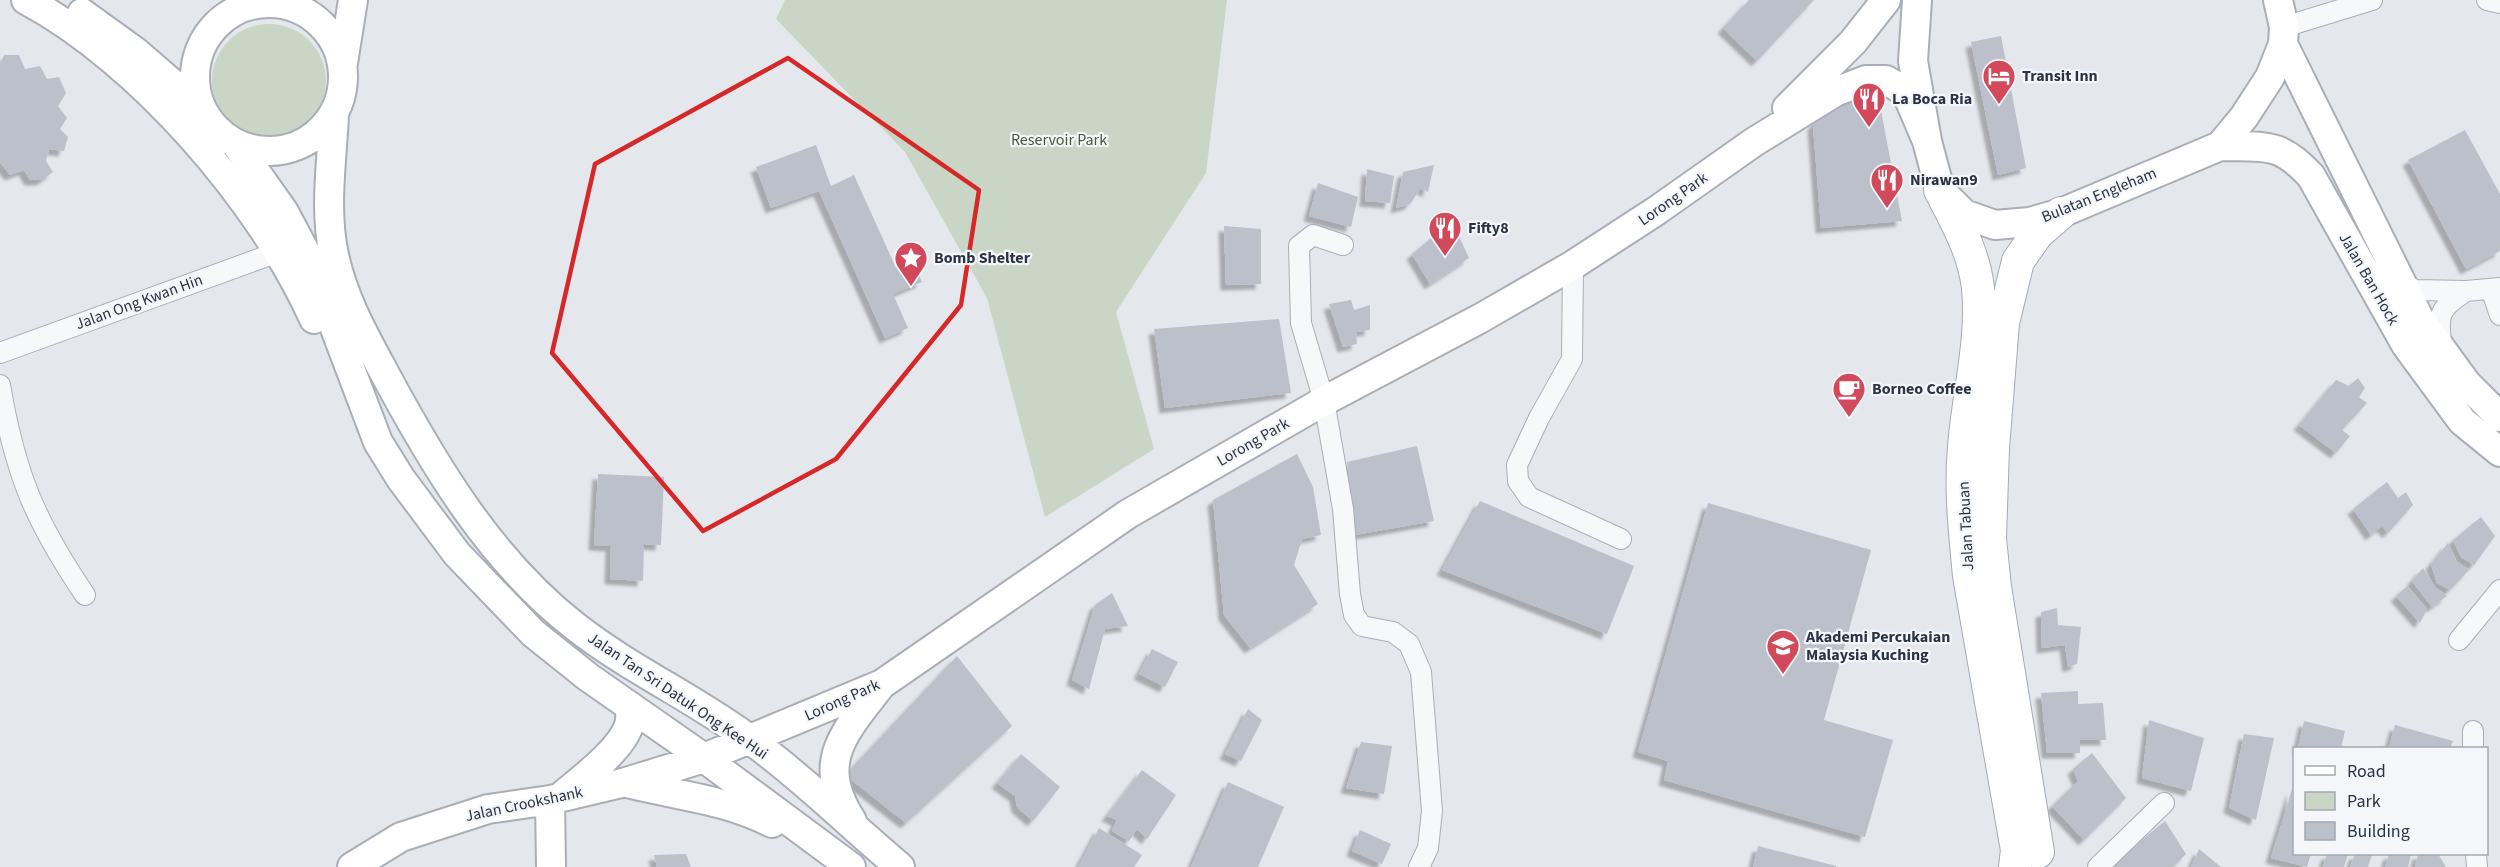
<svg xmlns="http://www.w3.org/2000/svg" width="2500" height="867" viewBox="0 0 2500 867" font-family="'Source Sans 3',sans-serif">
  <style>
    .green { fill: #c9d6c5 }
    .building { fill: #bbc0ca; filter: url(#shadow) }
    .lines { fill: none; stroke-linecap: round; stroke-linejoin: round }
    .street-casing { stroke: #a9aeb7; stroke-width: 22 }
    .secondary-casing { stroke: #a9aeb7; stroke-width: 32 }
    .primary-casing { stroke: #a3abb8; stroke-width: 34 }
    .street { stroke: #f7f8fa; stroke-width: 20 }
    .secondary { stroke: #fff; stroke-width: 28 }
    .primary { stroke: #fff; stroke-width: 32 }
    .marked { fill: none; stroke: #d62828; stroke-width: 4.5; stroke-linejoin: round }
    .labels { text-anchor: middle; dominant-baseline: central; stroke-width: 4.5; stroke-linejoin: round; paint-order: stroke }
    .poi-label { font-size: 16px; font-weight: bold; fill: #2b3445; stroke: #f4f6f9; text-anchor: start }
    .park-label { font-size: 16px; fill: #3f6138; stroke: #f4f6f9 }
    .street-label { font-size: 16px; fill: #2b3445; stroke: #f4f6f9 }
  </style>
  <defs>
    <filter id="shadow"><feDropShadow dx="-5.5" dy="5.5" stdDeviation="1.5" flood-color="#0004"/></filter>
  </defs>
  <rect width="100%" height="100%" fill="#e4e7ec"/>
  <path class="green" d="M785,0H1227L1206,173L1116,312L1154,449L1045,517L987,298L905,152L776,19Z
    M212 81a57 57 0 1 1 114 0a57 57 0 1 1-114 0Z"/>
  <path class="building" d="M1749,0H1814L1757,61L1723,28Z
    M2001,36L2026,168L1998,175L1971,42Z
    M4,55H19L25,69L40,66L47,79L59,77L66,93L58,106L67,118L60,129L68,137L64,151L49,149L46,161L53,172L42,180H30L24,170L10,175L0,162V64Z
    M1835,98L1879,100L1902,221L1821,228L1813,125Z
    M2465,130L2500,194V251L2466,269L2408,160Z
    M816,145L831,186L854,175L896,268L912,261L922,282L893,294L908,328L885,338L819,191L771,208L756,167Z
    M1434,165L1428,192L1421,188L1410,204L1396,208L1403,172Z
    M1367,169L1394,176L1390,203L1365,201Z
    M1318,183L1358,197L1351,227L1309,216Z
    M1452,221L1469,258L1430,284L1412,254Z
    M1224,226L1261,229V284L1226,285Z
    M1351,300L1354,310L1370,305V330L1356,332L1357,344L1343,347L1329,304Z
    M1279,319L1291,393L1165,408L1154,329Z
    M2358,378L2365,388L2359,397L2367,403L2342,430L2350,436L2336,453L2299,425L2336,380L2349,386Z
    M1417,446L1434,521L1355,535L1347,462Z
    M1297,454L1313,487L1321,535L1302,539L1294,565L1318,604L1250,648L1224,615L1213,500Z
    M598,474L664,477L661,545L644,544L643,581L610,579L611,546L594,545Z
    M2387,482L2398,498L2406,492L2413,505L2388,533L2382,526L2371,535L2353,509Z
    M1480,501L1634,566L1607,634L1442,570Z
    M1708,503L1871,550L1824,720L1893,740L1865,837L1664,780L1668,761L1638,752Z
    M2481,517L2495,536L2474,565L2461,557L2453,540Z
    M2448,543L2457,562L2469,570L2450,590L2437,583L2431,564Z
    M2423,568L2435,587L2447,596L2432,607L2412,581Z
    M2407,586L2427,609L2420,623L2396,596Z
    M1112,593L1128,626L1105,629L1089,689L1072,680L1095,605Z
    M2057,608L2058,625L2081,627L2077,664L2068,667L2065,645L2042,648L2041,612Z
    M1152,649L1178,662L1165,687L1139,674Z
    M957,656L1012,726L906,823L845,775Z
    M2078,691V704L2103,703L2106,740H2080V753H2047L2041,693Z
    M1248,709L1262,720L1241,761L1225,754Z
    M2149,720L2204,738L2191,791L2142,778Z
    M2304,721L2345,731L2341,748H2298Z
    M2395,725L2453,741L2450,748H2389Z
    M2244,734L2274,738L2256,820L2229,808Z
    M1361,742L1392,746L1384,794L1346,788Z
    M2092,753L2126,798L2084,840L2052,806L2078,781L2073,769Z
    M1021,754L1060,787L1033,821L1017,807L1015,796L997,783Z
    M1142,770L1176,795L1147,839L1137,829L1129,841L1112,831L1117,820L1107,816Z
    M1228,782L1284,807L1258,867H1191Z
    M2292,789L2294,854H2311L2307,867L2271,858Z
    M2165,821L2186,854L2173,867H2109Z
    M1099,828L1142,855L1134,867H1078Z
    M1360,830L1391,844L1382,864L1352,851Z
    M1758,846L1836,866V867H1753Z
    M2199,849L2221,867H2191Z
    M686,854L691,867H657L654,855Z
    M2327,854H2348L2344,867H2323Z
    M2355,854H2372L2368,867H2350Z
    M2389,854H2411L2408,867H2385Z
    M2418,854H2438L2446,867H2415Z"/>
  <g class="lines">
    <defs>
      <path id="street" d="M2487,0L2500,3
        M2284,27L2372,0
        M1343,245L1313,235L1299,246L1301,323L1324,401L1343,509L1350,594L1354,615L1362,626L1393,632L1409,644L1421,672L1432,811L1428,848L1419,867
        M1573,265L1572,359L1539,418L1517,465L1518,481L1529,497L1621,539
        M2398,280L2415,290L2466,291L2500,288
        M2491,289L2500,315
        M2442,348C2437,315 2438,309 2466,291
        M0,353L278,252
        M0,385C15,474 35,521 85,595
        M2459,640L2500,590
        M2473,748V731
        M2476,854L2477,867
        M2098,867L2164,803"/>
      <path id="secondary" d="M26,0C140,61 261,201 314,319
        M1917,0L1913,61L1927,141L1940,190L1964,214L1995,225L2030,222L2061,213L2220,146L2244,117L2270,77L2283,44L2284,27L2278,0
        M195 77a74 74 0 1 1 148 0a74 74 0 1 1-148 0Z
        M82,13L136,52L202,109
        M2283,44L2419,318L2466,383L2500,417
        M343,63L353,0
        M1787,108L1853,42L1886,0
        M334,115C332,160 324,210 334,255C343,298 364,335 385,374C435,467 491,561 576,627C631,670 696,699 752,741C804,779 851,826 900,867
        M236,144L284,212L308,257L378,442L401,479L457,554L533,633L588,677L704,758L851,867
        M2220,146C2264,147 2279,141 2311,176L2406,345L2462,421L2500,452
        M627,783C679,796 724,799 772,823
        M563,795C582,779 622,749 629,725C631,719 630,712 630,706
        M550,800L551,867
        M852,821C814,762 844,733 881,685
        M352,867L401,837L488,809L550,800L626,782L704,758L882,684L1128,514L1324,401L1481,318L1573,265L1656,211L1754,142L1835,92L1866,80H1886L1906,92L1927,141"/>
      <path id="primary" d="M1940,190C1956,221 1974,252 1978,288C1983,340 1968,395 1964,447C1960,490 1965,533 1969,576L2017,850L2015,867
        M2038,852L1995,587L1990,539L1993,448L2003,323L2018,261L2037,234L2061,213"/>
    </defs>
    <use href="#street" class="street-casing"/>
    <use href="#secondary" class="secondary-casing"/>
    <use href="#primary" class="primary-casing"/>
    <use href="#street" class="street"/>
    <use href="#secondary" class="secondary"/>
    <use href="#primary" class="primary"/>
  </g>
  <path class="marked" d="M788,58L979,190L961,305L836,459L703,531L552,353L595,164Z"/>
  <defs>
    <symbol id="hotel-pin" viewBox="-11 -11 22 30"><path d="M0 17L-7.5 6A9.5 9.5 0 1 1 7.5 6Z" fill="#d1495b" stroke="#f4f6f9"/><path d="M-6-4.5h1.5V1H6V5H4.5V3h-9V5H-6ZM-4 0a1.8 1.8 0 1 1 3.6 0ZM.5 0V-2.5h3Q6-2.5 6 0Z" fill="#fff"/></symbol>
    <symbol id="restaurant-pin" viewBox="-11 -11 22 30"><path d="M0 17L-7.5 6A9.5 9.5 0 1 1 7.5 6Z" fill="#d1495b" stroke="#f4f6f9"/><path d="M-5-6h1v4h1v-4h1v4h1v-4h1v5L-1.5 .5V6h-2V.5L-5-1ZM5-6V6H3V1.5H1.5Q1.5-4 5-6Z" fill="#fff"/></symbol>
    <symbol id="sight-pin" viewBox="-11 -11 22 30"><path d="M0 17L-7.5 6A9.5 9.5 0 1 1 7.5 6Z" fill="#d1495b" stroke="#f4f6f9"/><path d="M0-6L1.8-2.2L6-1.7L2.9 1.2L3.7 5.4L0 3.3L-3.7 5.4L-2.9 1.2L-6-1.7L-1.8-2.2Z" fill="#fff"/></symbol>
    <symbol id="cafe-pin" viewBox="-11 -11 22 30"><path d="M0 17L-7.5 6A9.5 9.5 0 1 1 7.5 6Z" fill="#d1495b" stroke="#f4f6f9"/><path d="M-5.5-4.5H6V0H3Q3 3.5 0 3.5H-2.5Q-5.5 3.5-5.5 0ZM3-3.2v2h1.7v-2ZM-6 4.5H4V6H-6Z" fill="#fff"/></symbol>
    <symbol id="university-pin" viewBox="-11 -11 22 30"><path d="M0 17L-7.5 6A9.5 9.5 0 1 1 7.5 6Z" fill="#d1495b" stroke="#f4f6f9"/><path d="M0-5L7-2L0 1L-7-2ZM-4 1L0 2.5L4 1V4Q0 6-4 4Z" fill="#fff"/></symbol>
  </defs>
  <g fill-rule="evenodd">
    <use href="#hotel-pin" x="1980" y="57" width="38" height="52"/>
    <use href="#restaurant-pin" x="1850" y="80" width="38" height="52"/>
    <use href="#restaurant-pin" x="1868" y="161" width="38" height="52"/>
    <use href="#restaurant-pin" x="1426" y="209" width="38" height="52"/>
    <use href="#sight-pin" x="892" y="239" width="38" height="52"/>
    <use href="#cafe-pin" x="1830" y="370" width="38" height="52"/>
    <use href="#university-pin" x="1764" y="627" width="38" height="52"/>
  </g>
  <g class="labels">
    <g class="poi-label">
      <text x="2022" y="76">Transit Inn</text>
      <text x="1892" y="99">La Boca Ria</text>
      <text x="1910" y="180">Nirawan9</text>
      <text x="1468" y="228">Fifty8</text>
      <text x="934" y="258">Bomb Shelter</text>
      <text x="1872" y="389">Borneo Coffee</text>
      <text x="1806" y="637">Akademi Percukaian<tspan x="1806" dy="18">Malaysia Kuching</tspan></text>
    </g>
    <g class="park-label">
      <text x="1059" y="140">Reservoir Park</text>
    </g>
    <g class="street-label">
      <text transform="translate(2099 195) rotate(-22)">Bulatan Engleham</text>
      <text transform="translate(1673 199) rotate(-35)">Lorong Park</text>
      <text transform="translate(2369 279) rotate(60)">Jalan Ban Hock</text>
      <text transform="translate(139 302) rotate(-20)">Jalan Ong Kwan Hin</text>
      <text transform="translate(1253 442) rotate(-30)">Lorong Park</text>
      <text transform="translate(1966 526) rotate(-93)">Jalan Tabuan</text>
      <text transform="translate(678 696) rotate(34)">Jalan Tan Sri Datuk Ong Kee Hui</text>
      <text transform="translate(842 700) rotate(-24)">Lorong Park</text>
      <text transform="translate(524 804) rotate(-12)">Jalan Crookshank</text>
    </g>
  </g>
  <rect x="2293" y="747" width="195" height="108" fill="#f4f6f9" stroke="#a4a8b1" stroke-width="1.5"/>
  <rect x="2305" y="766" width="30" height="9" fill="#ffffff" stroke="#a4a8b1" stroke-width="1.5"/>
  <text x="2347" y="777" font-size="18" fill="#2b3445">Road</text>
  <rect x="2305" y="792" width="30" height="18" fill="#c9d6c5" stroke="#a4a8b1" stroke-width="1.5"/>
  <text x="2347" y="807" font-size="18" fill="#2b3445">Park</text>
  <rect x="2305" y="822" width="30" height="18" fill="#bbc0ca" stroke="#a4a8b1" stroke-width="1.5"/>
  <text x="2347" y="837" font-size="18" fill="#2b3445">Building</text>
</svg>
